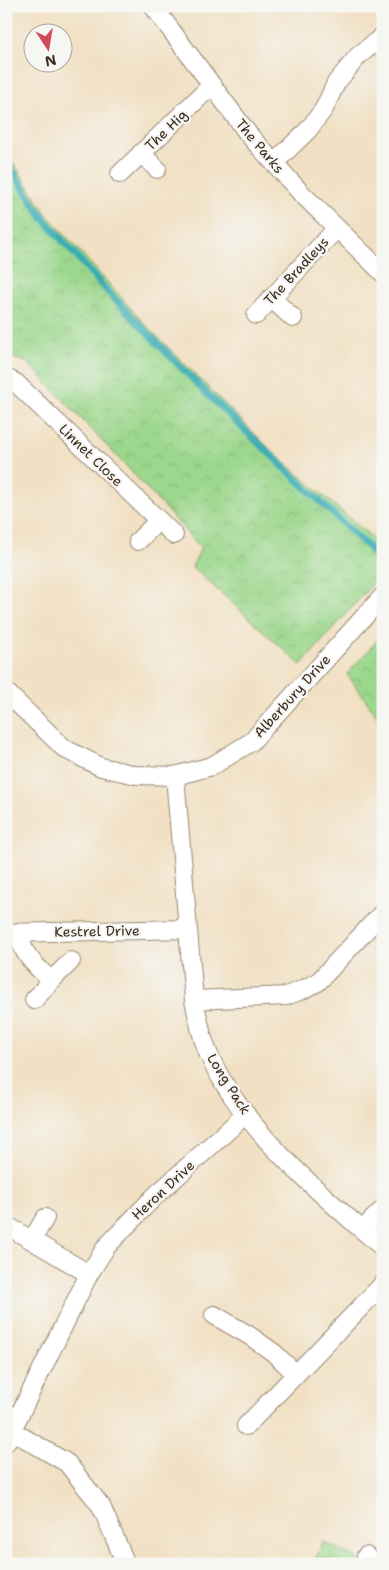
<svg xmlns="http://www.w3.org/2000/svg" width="389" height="1570" viewBox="0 0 389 1570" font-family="'Shantell Sans',sans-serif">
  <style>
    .park { fill: url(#park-crowns); stroke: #6b8055 }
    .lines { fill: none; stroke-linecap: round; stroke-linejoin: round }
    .stream { stroke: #39abb3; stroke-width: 7 }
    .street-casing { stroke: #968570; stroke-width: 20 }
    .street { stroke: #fff; stroke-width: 18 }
    .labels { text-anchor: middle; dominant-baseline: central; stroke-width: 4.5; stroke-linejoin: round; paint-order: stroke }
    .street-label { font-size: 14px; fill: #3b2a1e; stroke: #f6f6f2 }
  </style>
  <defs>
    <pattern id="park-crowns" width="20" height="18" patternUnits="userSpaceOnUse" patternTransform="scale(1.25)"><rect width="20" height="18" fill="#9bd78c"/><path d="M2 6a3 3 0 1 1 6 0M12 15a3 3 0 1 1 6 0" fill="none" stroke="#86b978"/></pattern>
  </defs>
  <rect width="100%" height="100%" fill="#f6f6f2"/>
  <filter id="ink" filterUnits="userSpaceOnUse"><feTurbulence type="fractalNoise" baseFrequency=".02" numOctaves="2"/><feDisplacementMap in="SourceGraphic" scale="10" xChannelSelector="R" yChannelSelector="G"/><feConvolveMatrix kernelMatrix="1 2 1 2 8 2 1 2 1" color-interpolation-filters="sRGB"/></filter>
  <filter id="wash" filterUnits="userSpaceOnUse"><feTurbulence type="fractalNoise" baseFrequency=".0096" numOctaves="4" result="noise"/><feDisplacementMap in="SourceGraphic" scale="20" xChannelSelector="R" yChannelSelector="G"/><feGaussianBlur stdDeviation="1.12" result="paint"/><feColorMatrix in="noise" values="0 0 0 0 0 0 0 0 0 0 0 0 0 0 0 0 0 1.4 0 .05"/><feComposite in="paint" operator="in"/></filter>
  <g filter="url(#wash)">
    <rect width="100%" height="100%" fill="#f1e0c3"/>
    <path class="park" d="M6,152L48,216L145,324L275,454L383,547V572L301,665L192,567L201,548L130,470L27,362L6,356Z
      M383,634V724L347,674Z
      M323,1542L357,1558L362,1564H313Z"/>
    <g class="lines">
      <path class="stream" d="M6,161L43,218L106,290L207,394L368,547L383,566"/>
    </g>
  </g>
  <g filter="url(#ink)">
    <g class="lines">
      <defs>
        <path id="street" d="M153,6L249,135L301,193L383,273
          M141,153L157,169
          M274,163L308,130L324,109L336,83L358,56L383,36
          M120,174L212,85
          M271,298L293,318
          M256,315L337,228
          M6,378L16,383L174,535
          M138,541L159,520
          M6,692L65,749L101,767L136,775L175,776L212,766L251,742L383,596
          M175,776L194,1000C198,1018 201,1037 209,1055C243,1131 321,1194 383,1248
          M18,932C24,958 34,963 51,981L71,961
          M6,933L188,929
          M34,1000L51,981
          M194,1000L286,996L304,989L318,982L383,912
          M6,1225L89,1274
          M362,1230L383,1209
          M32,1240L45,1218
          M214,1315L250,1336L274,1353L296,1374
          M246,1426L383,1284
          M12,1431L67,1463L101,1506L126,1564
          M6,1442L89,1274L106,1247L154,1197L246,1114
          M366,1556L374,1564"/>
      </defs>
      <use href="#street" class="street-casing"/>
      <use href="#street" class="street"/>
    </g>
  </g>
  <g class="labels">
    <g class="street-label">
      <text transform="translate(166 130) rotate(-44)">The Hig</text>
      <text transform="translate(260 146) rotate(50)">The Parks</text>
      <text transform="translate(296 271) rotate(-47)">The Bradleys</text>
      <text transform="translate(91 455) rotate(44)">Linnet Close</text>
      <text transform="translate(292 696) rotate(-48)">Alberbury Drive</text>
      <text transform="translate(97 931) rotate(-1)">Kestrel Drive</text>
      <text transform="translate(229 1084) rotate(58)">Long Pack</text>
      <text transform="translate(163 1190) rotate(-43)">Heron Drive</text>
    </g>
  </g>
  <rect width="389" height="1570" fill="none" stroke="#f6f6f2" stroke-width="25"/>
  <g transform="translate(48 48) rotate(168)"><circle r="24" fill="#f6f6f2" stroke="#aba49d"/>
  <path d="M0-4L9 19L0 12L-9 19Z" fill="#d1495b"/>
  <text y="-8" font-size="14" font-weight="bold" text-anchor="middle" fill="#3b2a1e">N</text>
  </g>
</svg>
